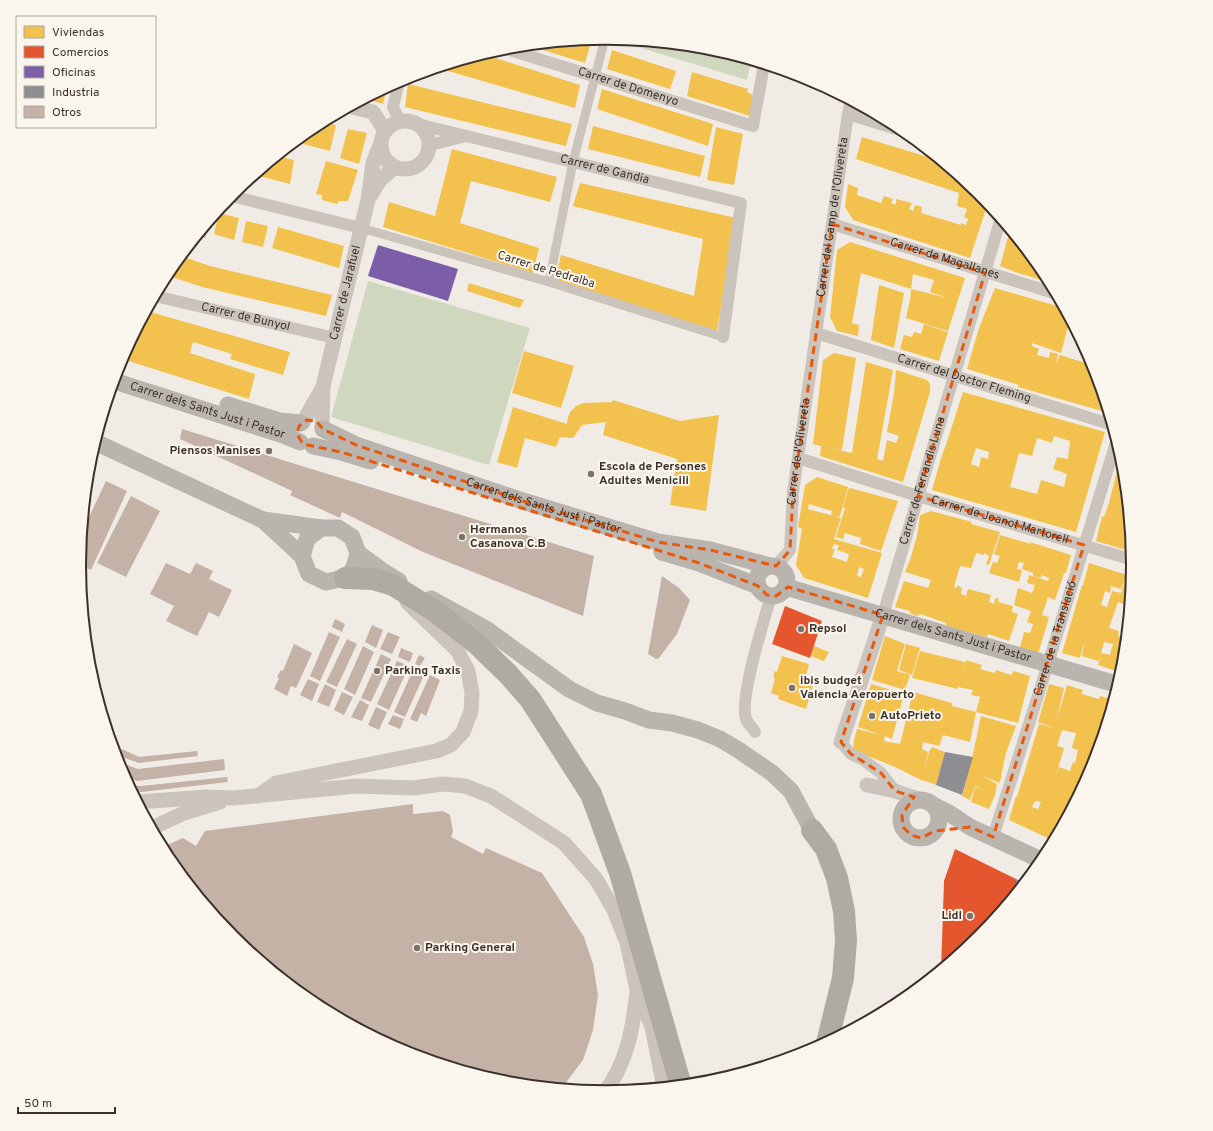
<svg xmlns="http://www.w3.org/2000/svg" width="1213" height="1131" viewBox="0 0 1213 1131" font-family="Overpass,sans-serif">
  <style>
    .green { fill: #cfd7be }
    .homes { fill: #f2c14e; fill-rule: evenodd }
    .shops { fill: #e4572e }
    .offices { fill: #7b5ea7 }
    .industry { fill: #8d8d92 }
    .building { fill: #c4b2a6 }
    .lines { fill: none; stroke-linecap: round; stroke-linejoin: round }
    .pedestrian { stroke: #cac4bd; stroke-width: 9 }
    .minor { stroke: #cac4bd; stroke-width: 12 }
    .tertiary { stroke: #cac4bd; stroke-width: 15 }
    .secondary { stroke: #bab4ae; stroke-width: 17 }
    .motorway { stroke: #afaba4; stroke-width: 22 }
    .marked { fill: none; stroke: #e8590c; stroke-width: 3; stroke-dasharray: 8 5; stroke-linejoin: round }
    .poi-dot { fill: #7a726b; stroke: #fbf6ed; stroke-width: 1.5 }
    .labels { text-anchor: middle; dominant-baseline: central; stroke-width: 4; stroke-linejoin: round; paint-order: stroke }
    .street-label { font-size: 12px; fill: #3b312a; stroke: #fbf6ed }
    .poi-label { font-size: 12px; font-weight: bold; fill: #3b312a; stroke: #fbf6ed; text-anchor: start }
    .rim { fill: none; stroke: #3b312a; stroke-width: 2 }
  </style>
  <rect width="100%" height="100%" fill="#f0ece5"/>
  <path class="green" d="M608,38L710,48L751,61L747,80Z
    M368,281L530,328L489,465L331,417Z"/>
  <path class="homes" d="M585,40L591,42L585,63L530,46Z
    M612,50L676,71L670,89L607,69Z
    M483,54L580,85L575,108L438,68Z
    M692,72L748,89L747,92L753,95L750,116L687,96Z
    M408,84L572,124L566,146L405,107Z
    M387,88L383,104L365,99L378,92Z
    M602,89L713,124L708,146L597,109Z
    M322,122L336,125L330,151L295,142L314,127Z
    M593,126L705,156L700,177L588,149Z
    M716,127L743,134L734,185L707,180Z
    M348,129L367,133L359,164L340,158Z
    M862,137L941,161L980,193L988,203L970,258L853,220L845,207L848,184L858,188L857,195L881,203L884,196L893,199L891,203L896,205V199L912,203L909,209L913,211L915,205L922,207L921,213L961,225V223L966,225L968,219L964,217L967,209L957,206L959,193L856,159Z
    M452,149L557,177L550,202L471,181L460,223L539,248L533,273L383,227L389,202L435,216Z
    M278,156L294,160L290,184L255,175Z
    M326,161L358,170L348,201H339L337,204L322,200V195L316,194Z
    M580,183L736,218L717,331L555,280L561,255L694,296L703,239L573,206Z
    M219,213L239,218L234,240L214,234Z
    M246,221L268,226L263,247L242,242Z
    M206,225V238L201,236V232Z
    M278,227L344,246L339,268L272,248Z
    M1010,230L1021,243L1020,248L1026,250L1045,273L1051,283L1015,272L1000,266Z
    M850,242L965,278L948,331L906,318L910,300L911,289L948,298L930,292L934,280L913,274L911,289L861,273L852,323L859,325L858,336L837,331L830,317L837,250Z
    M181,256L210,266L332,295L326,316L202,287L166,275Z
    M469,283L524,300L520,308L467,291Z
    M879,285L904,293L894,348L871,340Z
    M995,288L1064,308L1070,319L1061,353L1032,343V346L1039,349L1037,355L1049,358L1050,352L1058,354L1056,364L1060,355L1095,366L1109,413L1018,387L1019,385L967,369L979,328Z
    M147,311L290,352L283,375L230,359L232,354L193,342L190,353L255,374L249,399L122,359Z
    M924,324L948,332L939,361L900,349L904,335L912,337L914,332L921,334Z
    M524,351L574,366L561,408L512,393Z
    M834,353L856,358L842,450L830,448L852,453L866,362L893,370L877,459L883,461L887,440L896,443L899,436L887,432L894,393L906,396L894,393L896,370L927,380L930,384V392L903,482L820,456L821,446L813,444L823,360Z
    M963,392L1105,432L1076,532L932,490L942,455L946,445ZM1054,436L1070,441L1068,459L1057,457L1053,469L1067,474L1064,487L1041,480L1037,494L1010,487L1019,453L1032,456L1037,438L1052,443ZM976,448L989,452L988,459L981,457L979,467L971,464Z
    M613,400L680,421L719,415L706,511L670,505L677,459L603,435L606,422L582,425L573,438L560,437L556,447L525,438L517,468L497,462L513,407L567,424L568,417L571,411L576,406L583,403L612,402Z
    M1121,455L1124,463L1133,552L1096,541L1102,516L1104,517L1109,503Z
    M817,477L848,487L841,513L839,517L831,515L832,511L809,504L808,509L841,518L834,539L882,553L868,598L804,578L796,565L802,529L798,527L805,485ZM834,544L839,546L837,550L849,554L847,562L832,557L835,549H832ZM859,567L864,569L861,577L857,576Z
    M850,488L898,501L881,551L860,544L861,538L845,533L843,539L836,537L845,508H843L848,489Z
    M931,511L972,522L971,524L1000,532L989,565L986,564L989,556L984,553V555L976,553L971,568L960,566L954,587L957,588V585L962,588L961,594L966,596L968,589L991,595L989,602L994,604L995,598L999,599L998,602L1013,606L1012,612L1018,614L1009,641L988,634L987,637L951,627L946,625V623L920,614L917,616L910,613V611L895,607L904,581L928,588L931,580L905,572L910,560L917,536L920,515Z
    M1000,535L1031,544L1030,542L1071,555L1066,573H1064L1055,600L1048,597L1042,615L1049,617L1038,654L1020,648L1024,632L1030,633L1033,624L1027,622L1031,611L1014,605L1018,588L1032,593L1035,585L1027,583L1029,575L1048,581L1049,578L1042,575L1041,578L1033,576V573L1022,569L1026,556L1024,563L1019,562L1017,569L1022,570L1019,582L989,573L993,562L997,563L1000,556L994,554Z
    M1089,563L1127,575L1121,589L1111,586L1110,593L1105,591L1101,605L1107,607L1112,591L1121,593L1127,574L1133,575L1130,606L1118,602L1105,639L1109,628L1119,631L1118,636L1127,638L1122,673L1098,665L1100,656L1098,661L1082,656L1085,640L1080,658L1062,653L1082,585L1089,587L1083,585ZM1104,642L1113,644L1110,655L1101,653Z
    M885,636L905,644L897,671L910,675L905,690L872,680Z
    M906,644L920,648L912,675L899,670Z
    M814,646L829,652L824,661L811,656Z
    M920,651L965,662L960,681L966,660L982,665L980,669L995,673L996,670L1011,675L1014,671L1030,676L1018,723L976,712L980,697L986,698L971,695L973,690L958,687V689L912,678Z
    M782,656L809,664L805,680L814,682L806,709L778,699L779,696L771,693L775,678L773,677L775,671L777,672Z
    M871,684L904,694L892,739L885,736L884,741L900,744L913,692L952,703V706L976,712L970,742L943,735L939,746L923,742L922,749L928,752L924,775L929,751L932,747L945,752L936,785L923,780V781L895,767L853,750L854,740L857,729L881,735L858,727Z
    M1049,684L1064,688L1056,722L1067,685L1083,690L1082,694L1099,699L1089,732L1100,696L1114,700L1094,768L1054,841L1009,820L1016,796L1017,797L1039,724L1054,728L1038,722ZM1062,730L1076,733L1072,748L1078,750L1075,763L1073,762L1070,771L1059,767L1056,775L1064,748L1057,746ZM1035,801L1041,802L1038,809L1032,807Z
    M981,716L1016,726L1006,753L1001,776H1002L999,783L980,775L997,784L995,795L989,809L971,802L975,787L984,790L975,786L970,800L962,796L971,763Z"/>
  <path class="shops" d="M785,606L822,621L810,658L772,644Z
    M955,849L1016,879V894L979,939L941,970L944,881Z"/>
  <path class="offices" d="M378,245L458,269L448,301L368,276Z"/>
  <path class="industry" d="M945,752L973,757L962,795L936,785Z
    M1016,879L1025,883L1016,894Z"/>
  <path class="building" d="M182,429L594,556L583,616L423,552L342,512L340,518L290,495L292,491L180,439Z
    M106,481L127,491L91,570L79,565L82,532Z
    M131,496L160,511L126,577L97,563Z
    M166,563L190,574L196,563L213,571L209,579L232,590L219,617L209,612L197,636L166,621L174,606L150,594Z
    M662,576L679,588L690,600L677,634L659,658L656,659L648,654Z
    M335,619L345,624L342,632L332,627Z
    M372,625L383,630L376,648L365,642Z
    M329,632L340,637L320,681L310,676Z
    M388,632L400,637L392,654L380,649Z
    M347,639L357,644L337,687L326,682Z
    M294,644L312,653L296,688L291,686L287,696L274,689L279,678L277,677L281,670L283,671Z
    M363,646L374,652L355,695L344,689Z
    M401,648L413,653L410,662L398,657Z
    M381,654L391,659L371,702L361,698Z
    M419,655L425,658L420,666L415,664Z
    M397,661L409,666L389,710L377,704Z
    M414,668L425,673L405,717L394,712Z
    M430,675L440,680L426,716L421,713L417,722L410,719Z
    M308,679L319,684L312,701L300,695Z
    M325,684L336,690L329,707L317,702Z
    M342,692L353,697L344,715L334,710Z
    M360,700L369,705L362,721L351,717Z
    M376,707L387,712L379,730L368,725Z
    M393,715L404,719L400,729L388,724Z
    M122,749L139,757L197,751L198,756L139,763L119,756Z
    M224,759L225,770L137,781L124,776L119,765L120,762L138,769Z
    M227,777L228,782L142,792H132L129,785L141,786Z
    M413,804V814L443,811L450,815L453,831L451,837L483,854L486,848L542,873L584,937L593,964L598,995L593,1030L583,1060L561,1089L503,1083L404,1053L313,1004L233,938L168,858L164,852L167,845L183,838L196,846L205,831Z"/>
  <g class="lines">
    <path class="pedestrian" d="M361,228L549,282L723,337
      M549,282L573,162L605,38"/>
    <g class="minor">
      <path id="s1" d="M503,48L753,126L764,65"/>
      <path d="M399,81L393,107L400,121"/>
      <path d="M848,114L906,132"/>
      <path id="s2" d="M417,124L741,203L723,337"/>
      <path d="M430,145L466,136"/>
      <path d="M231,196L361,228"/>
      <path id="s3" d="M832,224L1057,294"/>
      <path id="s4" d="M155,296L335,338"/>
      <path id="s5" d="M816,333L1113,425"/>
      <path id="s6" d="M798,458L918,496L1133,560"/>
      <path id="s7" d="M776,566L790,550L793,492L848,114L851,101"/>
      <path id="s8" d="M883,615L1001,218"/>
      <path d="M755,732C753,728 748,724 746,719C739,699 764,620 771,596"/>
      <path d="M841,742L851,754L862,759L881,773L895,791"/>
      <path id="s9" d="M993,837L1048,664L1117,439"/>
    </g>
    <g class="tertiary">
      <path d="M352,107L373,112L385,131"/>
      <circle cx="405" cy="145" r="24"/>
      <path d="M371,195L380,180L394,168"/>
      <path d="M303,422L323,387"/>
      <path id="s10" d="M322,427L323,386L368,200L373,163L380,145"/>
      <path d="M841,742L883,615"/>
      <path d="M867,785L895,791L924,801"/>
      <path d="M258,796L276,783L436,751L451,745L463,732L471,711L472,693L468,671L457,650L407,602"/>
      <path d="M138,802L207,797L234,798L357,786L413,788L443,784L465,786L491,796L564,843L596,879L614,910L627,943L637,990L652,1027L664,1087"/>
      <path d="M152,828L184,813L220,802"/>
      <path d="M604,1093C627,1064 633,1027 637,992"/>
    </g>
    <g class="secondary">
      <path id="s11" d="M114,381L283,435L300,442"/>
      <path d="M228,405L280,421L301,423"/>
      <path id="s12" d="M323,429L356,445L523,501L658,542L710,550L770,566"/>
      <path d="M95,442L263,520L321,528H338L352,537L358,553L384,572L399,581"/>
      <path d="M313,446L341,452L371,461"/>
      <path d="M263,520L302,556L309,574L326,582C349,577 353,576 358,553"/>
      <path d="M662,552L699,563L758,586"/>
      <path d="M302,556L307,539L321,528"/>
      <circle cx="772" cy="581" r="15"/>
      <path id="s13" d="M786,587L1119,685"/>
      <path d="M431,599L486,629L569,689L597,703L625,711L649,720L672,723L698,730L720,739L737,749L772,773L791,791L812,830"/>
      <circle cx="920" cy="819" r="19"/>
      <path d="M935,806L949,813L970,827L1043,861"/>
    </g>
    <path class="motorway" d="M345,578L373,579L393,585L436,612L477,644L508,674L530,699L591,794L620,873L681,1086
      M812,830L826,849L837,878L844,911L846,941L843,978L827,1043"/>
  </g>
  <path class="marked" d="M832,224L985,273L918,496L1084,545L993,837L970,827L935,831L921,838L911,835L903,827L902,815L914,797L895,791L881,773L851,754L841,742L883,615L788,587L776,596L767,595L758,586L699,563L341,452L303,444L297,434L299,426L307,420L316,421L323,429L356,445L523,501L658,542L710,550L776,566L790,550L793,492Z"/>
  <g class="poi-dot">
    <circle cx="269" cy="451" r="4"/>
    <circle cx="591" cy="474" r="4"/>
    <circle cx="462" cy="537" r="4"/>
    <circle cx="801" cy="629" r="4"/>
    <circle cx="377" cy="671" r="4"/>
    <circle cx="792" cy="688" r="4"/>
    <circle cx="872" cy="716" r="4"/>
    <circle cx="970" cy="916" r="4"/>
    <circle cx="417" cy="948" r="4"/>
  </g>
  <g class="labels">
    <g class="street-label">
      <text stroke="none"><textPath href="#s1" startOffset="131">Carrer de Domenyo</textPath></text>
      <text stroke="none"><textPath href="#s2" startOffset="193">Carrer de Gandia</textPath></text>
      <text stroke="none"><textPath href="#s7" startOffset="357">Carrer del Camp de l'Olivereta</textPath></text>
      <text stroke="none"><textPath href="#s3" startOffset="118">Carrer de Magallanes</textPath></text>
      <text transform="translate(546 270) rotate(17)">Carrer de Pedralba</text>
      <text stroke="none"><textPath href="#s10" startOffset="137">Carrer de Jarafuel</textPath></text>
      <text stroke="none"><textPath href="#s4" startOffset="93">Carrer de Bunyol</textPath></text>
      <text stroke="none"><textPath href="#s5" startOffset="155">Carrer del Doctor Fleming</textPath></text>
      <text stroke="none"><textPath href="#s11" startOffset="98">Carrer dels Sants Just i Pastor</textPath></text>
      <text stroke="none"><textPath href="#s7" startOffset="120">Carrer de l'Olivereta</textPath></text>
      <text stroke="none"><textPath href="#s8" startOffset="140">Carrer de Ferrandis Luna</textPath></text>
      <text stroke="none"><textPath href="#s12" startOffset="234">Carrer dels Sants Just i Pastor</textPath></text>
      <text stroke="none"><textPath href="#s6" startOffset="211">Carrer de Joanot Martorell</textPath></text>
      <text stroke="none"><textPath href="#s13" startOffset="174">Carrer dels Sants Just i Pastor</textPath></text>
      <text stroke="none"><textPath href="#s9" startOffset="208">Carrer de la Translació</textPath></text>
    </g>
    <g class="poi-label">
      <text x="261" y="451" text-anchor="end">Piensos Manises</text>
      <text x="599" y="467">Escola de Persones<tspan x="599" dy="14">Adultes Menicili</tspan></text>
      <text x="470" y="530">Hermanos<tspan x="470" dy="14">Casanova C.B</tspan></text>
      <text x="809" y="629">Repsol</text>
      <text x="385" y="671">Parking Taxis</text>
      <text x="800" y="681">ibis budget<tspan x="800" dy="14">Valencia Aeropuerto</tspan></text>
      <text x="880" y="716">AutoPrieto</text>
      <text x="962" y="916" text-anchor="end">Lidl</text>
      <text x="425" y="948">Parking General</text>
    </g>
  </g>
  <path d="M0 0H1213V1131H0ZM86 565a520 520 0 1 1 1040 0a520 520 0 1 1-1040 0Z" fill="#fbf6ed" fill-rule="evenodd"/>
  <path class="rim" d="M86 565a520 520 0 1 1 1040 0a520 520 0 1 1-1040 0Z"/>
  <rect x="16" y="16" width="140" height="112" fill="#fbf6ed" stroke="#aea79f"/>
  <rect x="24" y="26" width="20" height="12" fill="#f2c14e" stroke="#aea79f"/>
  <text x="52" y="36" font-size="12" fill="#3b312a">Viviendas</text>
  <rect x="24" y="46" width="20" height="12" fill="#e4572e" stroke="#aea79f"/>
  <text x="52" y="56" font-size="12" fill="#3b312a">Comercios</text>
  <rect x="24" y="66" width="20" height="12" fill="#7b5ea7" stroke="#aea79f"/>
  <text x="52" y="76" font-size="12" fill="#3b312a">Oficinas</text>
  <rect x="24" y="86" width="20" height="12" fill="#8d8d92" stroke="#aea79f"/>
  <text x="52" y="96" font-size="12" fill="#3b312a">Industria</text>
  <rect x="24" y="106" width="20" height="12" fill="#c4b2a6" stroke="#aea79f"/>
  <text x="52" y="116" font-size="12" fill="#3b312a">Otros</text>
  <path d="M18 1107v6h97v-6" fill="none" stroke="#3b312a" stroke-width="2"/>
  <text x="24" y="1107" font-size="12" fill="#3b312a" stroke="#fbf6ed" stroke-width="3" paint-order="stroke">50 m</text>
</svg>
